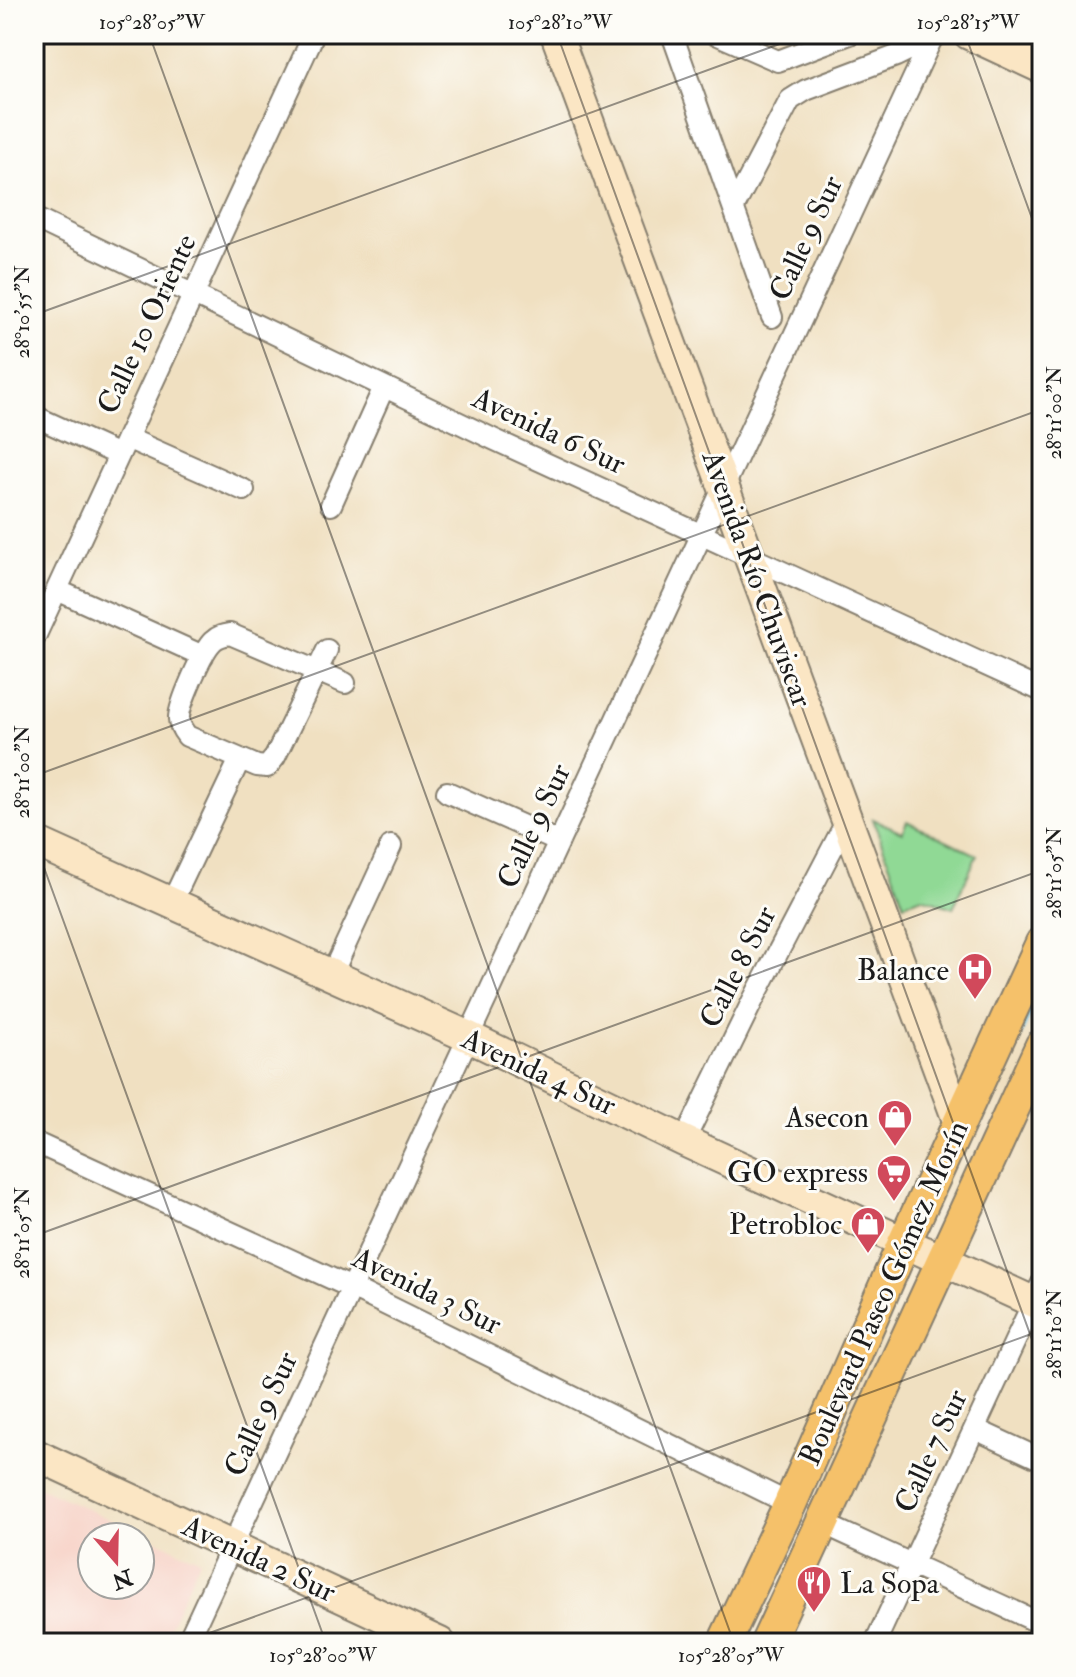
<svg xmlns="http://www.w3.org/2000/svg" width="1076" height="1677" viewBox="0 0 1076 1677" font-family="'IM FELL Double Pica',serif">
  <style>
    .built { fill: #f7d1c6; fill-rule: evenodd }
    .green { fill: #90d995; stroke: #567a58; stroke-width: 2 }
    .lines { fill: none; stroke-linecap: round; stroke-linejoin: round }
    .stream { stroke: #5dbadb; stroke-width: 6 }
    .street-casing { stroke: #867e6e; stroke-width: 24 }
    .secondary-casing { stroke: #867e6e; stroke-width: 34 }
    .primary-casing { stroke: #867e6e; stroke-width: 36 }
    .street { stroke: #fff; stroke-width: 20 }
    .secondary { stroke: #fbe6c4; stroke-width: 30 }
    .primary { stroke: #f5c16b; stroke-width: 32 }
    .ticks { fill: none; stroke: #1c1c1c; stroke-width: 2; stroke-opacity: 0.45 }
    .labels { text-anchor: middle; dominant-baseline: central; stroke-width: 6; stroke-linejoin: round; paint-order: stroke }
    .street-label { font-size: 30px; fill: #1c1c1c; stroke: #fdfcf7 }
    .poi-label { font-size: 30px; fill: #1c1c1c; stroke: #fdfcf7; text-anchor: end }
    .neatline { fill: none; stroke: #1c1c1c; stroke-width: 3 }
    .ticks-label { font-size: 20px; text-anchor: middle; fill: #1c1c1c }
  </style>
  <rect width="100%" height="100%" fill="#fdfcf7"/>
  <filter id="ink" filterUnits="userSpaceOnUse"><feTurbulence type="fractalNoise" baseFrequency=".0125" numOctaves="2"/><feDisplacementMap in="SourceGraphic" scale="16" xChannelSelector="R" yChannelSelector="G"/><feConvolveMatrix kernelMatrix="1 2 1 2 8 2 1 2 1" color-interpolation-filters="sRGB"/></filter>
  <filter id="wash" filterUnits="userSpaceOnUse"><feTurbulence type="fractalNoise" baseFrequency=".006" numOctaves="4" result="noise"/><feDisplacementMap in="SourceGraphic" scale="32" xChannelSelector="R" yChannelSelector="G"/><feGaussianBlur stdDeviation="1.8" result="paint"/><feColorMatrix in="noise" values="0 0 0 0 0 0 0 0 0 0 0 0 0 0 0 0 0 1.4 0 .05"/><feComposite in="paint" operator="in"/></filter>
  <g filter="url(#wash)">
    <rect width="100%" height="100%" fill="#f0e0c1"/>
    <path class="built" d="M34,1485L200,1560L162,1643H34ZM92,1537H140V1585H92Z"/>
    <path class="green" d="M873,819L902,832L907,821L977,855L953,908L922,897L904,904Z"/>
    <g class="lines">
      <path class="stream" d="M978,1122L1042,985"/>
    </g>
  </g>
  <g filter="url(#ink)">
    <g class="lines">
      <defs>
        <path id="street" d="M672,34L772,317
          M716,34L778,61L850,34
          M734,207L790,100L806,90L896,56L933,38
          M34,218L493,439L1042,691
          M34,416L119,455
          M127,438L244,490
          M331,505L384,387
          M57,590L203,656
          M34,639L314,34
          M327,650L275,757L267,767L257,766L187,736C183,731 179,725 179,719C178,706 203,650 213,641C218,636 223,635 230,634L345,683
          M447,792L559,842
          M171,904L240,759
          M331,976L391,846
          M684,1141L753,1000L847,820
          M34,1142L352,1288L790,1504
          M975,1429L1042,1460
          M822,1523L1042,1624
          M187,1643L934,34
          M875,1643L1042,1283"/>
        <path id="secondary" d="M556,34L959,1123
          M969,34L1042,68
          M34,841L469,1037L684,1141L1042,1306
          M34,1454L440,1643"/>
        <path id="primary" d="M724,1643L790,1504L904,1243L1042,943
          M767,1643L1042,1045"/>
      </defs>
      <use href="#street" class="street-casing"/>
      <use href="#secondary" class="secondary-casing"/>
      <use href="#primary" class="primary-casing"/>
      <use href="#street" class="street"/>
      <use href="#secondary" class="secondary"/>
      <use href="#primary" class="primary"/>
    </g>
  </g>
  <path class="ticks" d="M149,34L734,1643M557,34L1042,1367M965,34L1042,246M34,315L807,34M34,776L1042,409M34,840L326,1643M34,1236L1042,870M182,1643L1042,1330"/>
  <defs>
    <symbol id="hospital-pin" viewBox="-11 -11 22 30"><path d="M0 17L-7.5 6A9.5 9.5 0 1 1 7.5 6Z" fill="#d1495b" stroke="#fdfcf7"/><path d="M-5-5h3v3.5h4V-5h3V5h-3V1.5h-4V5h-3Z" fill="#fff"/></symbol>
    <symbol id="shop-pin" viewBox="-11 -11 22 30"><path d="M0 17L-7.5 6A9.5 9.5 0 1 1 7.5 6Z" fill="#d1495b" stroke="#fdfcf7"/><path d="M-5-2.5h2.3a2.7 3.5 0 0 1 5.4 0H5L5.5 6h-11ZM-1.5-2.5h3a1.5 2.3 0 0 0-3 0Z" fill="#fff"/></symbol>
    <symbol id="supermarket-pin" viewBox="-11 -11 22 30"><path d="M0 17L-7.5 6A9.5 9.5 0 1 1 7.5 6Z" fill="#d1495b" stroke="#fdfcf7"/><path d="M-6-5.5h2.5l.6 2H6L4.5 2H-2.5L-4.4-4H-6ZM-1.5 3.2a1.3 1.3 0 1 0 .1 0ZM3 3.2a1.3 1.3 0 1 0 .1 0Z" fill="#fff"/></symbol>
    <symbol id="restaurant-pin" viewBox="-11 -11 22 30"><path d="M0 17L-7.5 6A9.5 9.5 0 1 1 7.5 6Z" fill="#d1495b" stroke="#fdfcf7"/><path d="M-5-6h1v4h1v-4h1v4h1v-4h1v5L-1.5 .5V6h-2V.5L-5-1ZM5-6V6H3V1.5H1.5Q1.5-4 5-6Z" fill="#fff"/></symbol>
  </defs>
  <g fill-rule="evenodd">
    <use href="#hospital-pin" x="955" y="950" width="40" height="54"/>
    <use href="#shop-pin" x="875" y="1097" width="40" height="54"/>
    <use href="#supermarket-pin" x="874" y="1152" width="40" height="54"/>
    <use href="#shop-pin" x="848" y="1204" width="40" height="54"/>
    <use href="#restaurant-pin" x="794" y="1563" width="40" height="54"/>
  </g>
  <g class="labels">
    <g class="street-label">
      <text transform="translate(806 238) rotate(-65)">Calle 9 Sur</text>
      <text transform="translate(147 324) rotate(-65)">Calle 10 Oriente</text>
      <text transform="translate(549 431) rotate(25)">Avenida 6 Sur</text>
      <text transform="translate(757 579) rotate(70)">Avenida Río Chuviscar</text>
      <text transform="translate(534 826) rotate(-65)">Calle 9 Sur</text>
      <text transform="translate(738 967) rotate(-63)">Calle 8 Sur</text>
      <text transform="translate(539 1072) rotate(25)">Avenida 4 Sur</text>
      <text transform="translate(427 1291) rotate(26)">Avenida 3 Sur</text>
      <text transform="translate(884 1293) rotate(-66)">Boulevard Paseo Gómez Morín</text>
      <text transform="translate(261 1414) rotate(-65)">Calle 9 Sur</text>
      <text transform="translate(931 1451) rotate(-65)">Calle 7 Sur</text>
      <text transform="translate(259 1559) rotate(25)">Avenida 2 Sur</text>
    </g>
    <g class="poi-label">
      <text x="949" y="970">Balance</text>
      <text x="869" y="1117">Asecon</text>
      <text x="868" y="1172">GO express</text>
      <text x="842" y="1224">Petrobloc</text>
      <text x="840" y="1583" text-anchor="start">La Sopa</text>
    </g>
  </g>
  <rect width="1076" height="1677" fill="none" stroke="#fdfcf7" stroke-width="88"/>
  <g transform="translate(116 1561) rotate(160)"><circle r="38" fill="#fdfcf7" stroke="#a3a29f" stroke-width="2"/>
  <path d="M0-6L14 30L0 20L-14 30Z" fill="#d1495b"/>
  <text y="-12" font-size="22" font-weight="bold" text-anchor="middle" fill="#1c1c1c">N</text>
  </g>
  <rect x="44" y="44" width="988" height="1589" class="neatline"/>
  <g class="ticks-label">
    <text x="152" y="29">105°28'05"W</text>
    <text x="560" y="29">105°28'10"W</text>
    <text x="968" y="29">105°28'15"W</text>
    <text transform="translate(22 312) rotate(-90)" y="7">28°10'55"N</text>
    <text transform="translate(1054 413) rotate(-90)" y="7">28°11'00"N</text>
    <text transform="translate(22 772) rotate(-90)" y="7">28°11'00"N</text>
    <text transform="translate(1054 873) rotate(-90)" y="7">28°11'05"N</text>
    <text transform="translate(22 1233) rotate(-90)" y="7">28°11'05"N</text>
    <text transform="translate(1054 1334) rotate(-90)" y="7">28°11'10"N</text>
    <text x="323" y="1662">105°28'00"W</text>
    <text x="731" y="1662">105°28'05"W</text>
  </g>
</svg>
